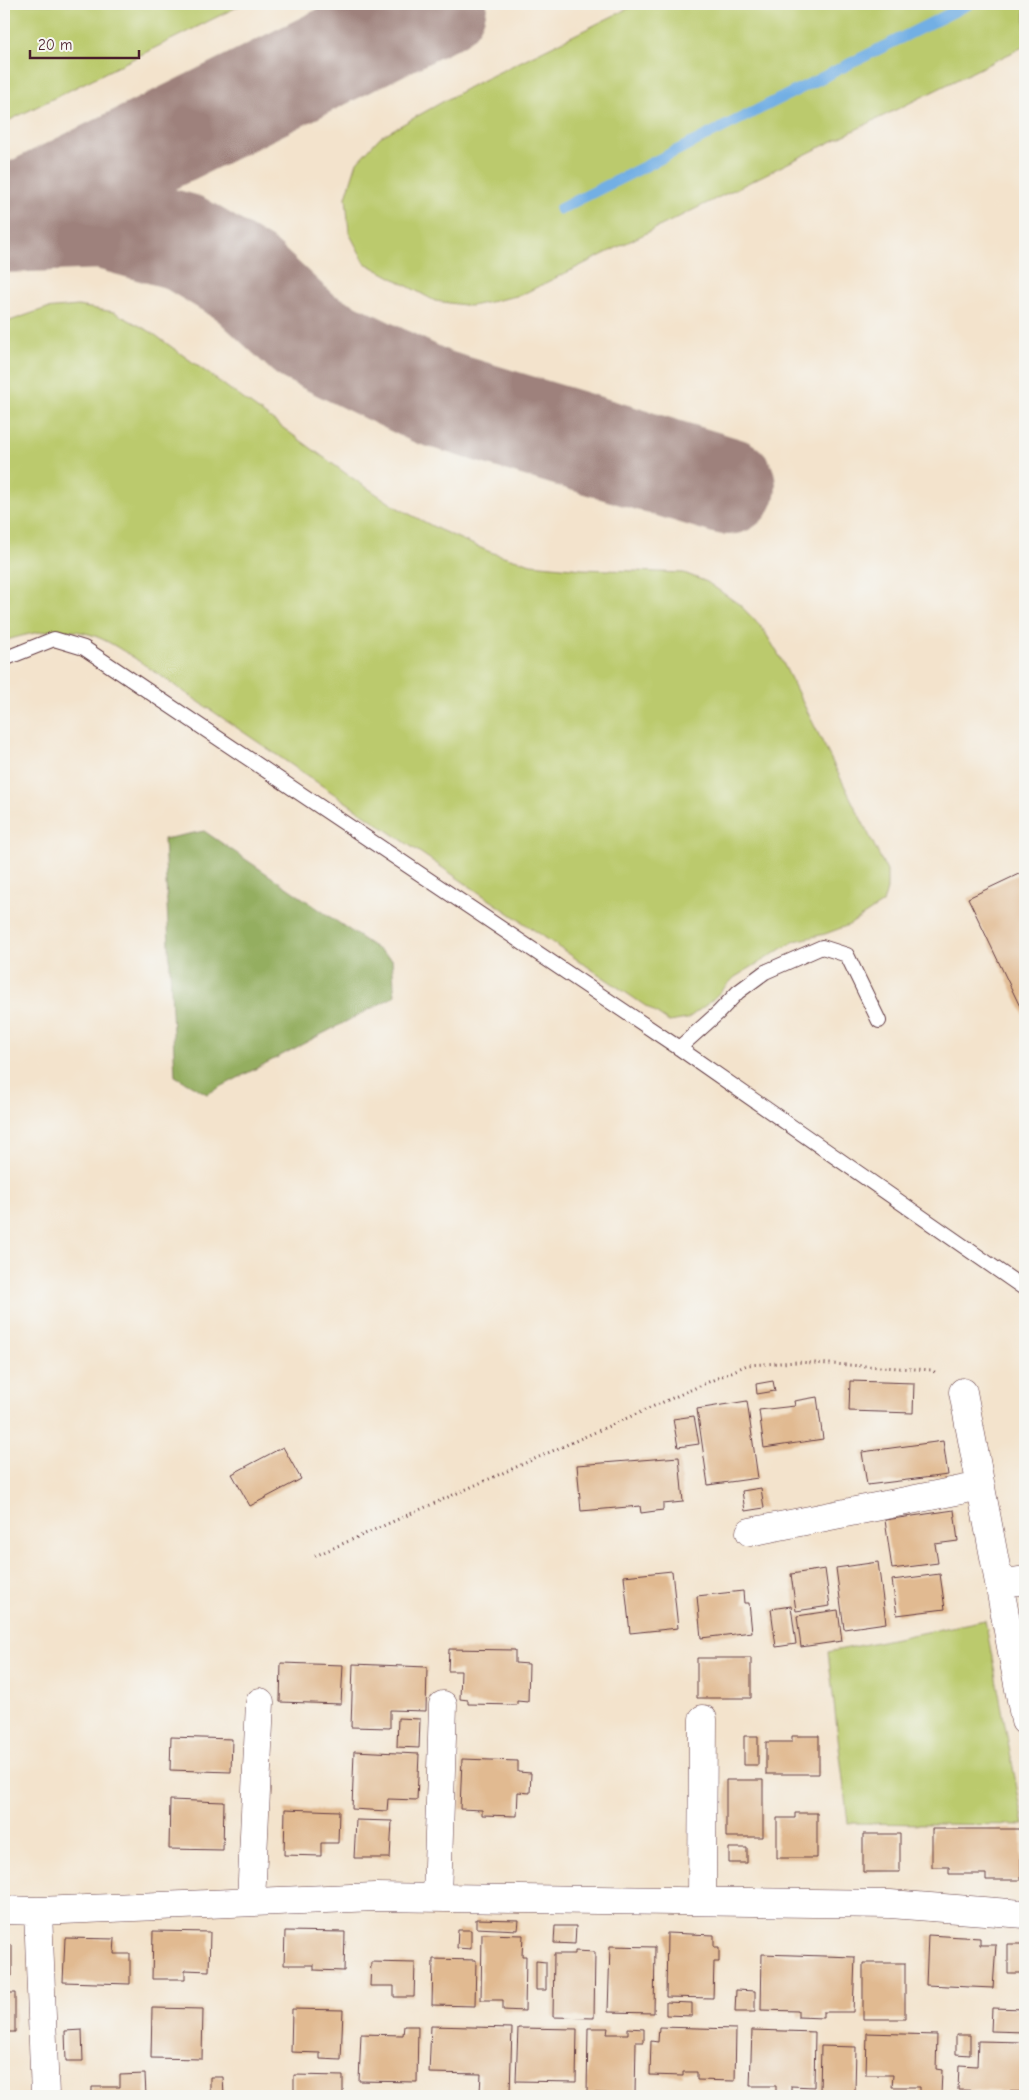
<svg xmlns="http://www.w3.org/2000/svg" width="1029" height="2100" viewBox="0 0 1029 2100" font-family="'Comic Neue',sans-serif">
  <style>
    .green { fill: #bbca6d; stroke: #82744c }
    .forest { fill: #94ae60; stroke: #6f6646 }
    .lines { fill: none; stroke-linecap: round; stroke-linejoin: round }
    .stream { stroke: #72afe4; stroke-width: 11 }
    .taxiway { stroke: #9e817c; stroke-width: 98 }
    .building { fill: #e1ba91 }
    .lane-casing { stroke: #633c43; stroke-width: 16 }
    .street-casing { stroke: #633c43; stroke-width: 29 }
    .path { stroke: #633c43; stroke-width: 3; stroke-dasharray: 1 4; stroke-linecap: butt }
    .lane { stroke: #fff; stroke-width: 14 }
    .street { stroke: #fff; stroke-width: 28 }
  </style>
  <rect width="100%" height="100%" fill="#f6f6f2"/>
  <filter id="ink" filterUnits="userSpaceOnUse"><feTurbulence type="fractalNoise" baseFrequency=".02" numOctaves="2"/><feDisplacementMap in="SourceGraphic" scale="10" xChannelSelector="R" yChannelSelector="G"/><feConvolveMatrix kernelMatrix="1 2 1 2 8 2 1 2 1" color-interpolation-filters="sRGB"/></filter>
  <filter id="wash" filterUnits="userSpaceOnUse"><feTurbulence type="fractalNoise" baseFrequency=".0096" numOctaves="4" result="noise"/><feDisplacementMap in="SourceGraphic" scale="20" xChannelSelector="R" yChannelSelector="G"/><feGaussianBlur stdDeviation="1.12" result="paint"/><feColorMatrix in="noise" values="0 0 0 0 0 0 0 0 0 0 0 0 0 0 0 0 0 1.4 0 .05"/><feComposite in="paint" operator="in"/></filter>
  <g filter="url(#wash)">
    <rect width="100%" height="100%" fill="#f3e3cc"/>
    <path class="green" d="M4,4H243L4,123Z
      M637,4H1025V46L521,295L471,306L435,301L365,263L349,233L346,197L357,162L380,137L469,87Z
      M78,306L114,312L151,332L348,475L396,507L440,530L490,552L531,564L582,569L684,573L707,582L740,605L763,629L780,657L887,871V889L883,903L849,925L825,934L795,941L735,977L710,1002L687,1019L669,1022L133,657C123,651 113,644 102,639C70,624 36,631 4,641V323L44,309Z
      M985,1620L1024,1825L848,1823L828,1652Z"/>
    <path class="forest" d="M204,831L392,959L395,996L207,1094L175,1076L164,839Z"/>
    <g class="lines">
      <path class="stream" d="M560,209L969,4"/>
      <path class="taxiway" d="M8,217L438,4
        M4,224L102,220L183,242L246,280L305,335L432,397L727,486"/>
    </g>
    <g id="blocks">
      <path class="building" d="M1025,871V1017L968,898Z
        M773,1381L775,1391L757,1394L756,1384Z
        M850,1381L914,1383L913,1413L849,1411Z
        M817,1397L823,1439L764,1448L759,1410L795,1406L794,1401Z
        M747,1401L758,1478L708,1485L697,1409Z
        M694,1416L699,1444L678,1447L673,1419Z
        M943,1441L948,1475L867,1485L862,1452Z
        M283,1447L301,1479L250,1506L232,1474Z
        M679,1457L683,1502L663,1504V1510L641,1513L640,1506L581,1511L577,1465Z
        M761,1488L764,1508L745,1511L742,1491Z
        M954,1510L958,1541L935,1544L938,1563L892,1569L885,1520Z
        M878,1562L886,1623L844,1629L836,1568Z
        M825,1569L830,1606L796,1611L791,1574Z
        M672,1571L678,1628L630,1633L624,1576Z
        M940,1574L945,1609L897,1615L892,1580Z
        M743,1591L744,1603H749L752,1632L701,1638L697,1596Z
        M791,1606L796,1644L776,1647L771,1609Z
        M838,1610L842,1641L801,1647L797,1616Z
        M449,1649L515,1650V1663L529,1664L528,1702L517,1701V1705L468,1704V1700L460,1699L461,1671H448Z
        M697,1658H751V1698H697Z
        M281,1663L343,1665L341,1704L280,1702Z
        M353,1664L427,1667L426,1711L390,1710V1728L351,1727Z
        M398,1718L420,1719L419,1748L397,1747Z
        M744,1736H758V1765H744Z
        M792,1736H819V1774H766V1742H792Z
        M171,1737L232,1739L231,1772L170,1770Z
        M354,1751L419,1754L417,1800L388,1799L387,1811L352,1809Z
        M462,1759L518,1761V1772L531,1773L530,1793L518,1792L517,1816L482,1815V1810L460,1809Z
        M726,1780H763V1837H726Z
        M170,1800L224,1802L223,1850L169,1849Z
        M285,1809L339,1811L338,1843H321V1856L284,1855Z
        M795,1813H817V1858H777V1818H795Z
        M356,1820L392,1821L390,1858H354Z
        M932,1829H1021V1880H986V1874H949V1867H932Z
        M863,1834H900V1872H863Z
        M729,1848H747V1863H729Z
        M476,1919L519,1920L518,1930L476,1928Z
        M555,1926H576L575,1944L554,1943Z
        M458,1930H471V1949L457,1948Z
        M153,1931L210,1932L209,1971L185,1970V1979H152Z
        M285,1931L345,1932L344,1971L314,1970V1965H284Z
        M667,1933L714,1935V1947H719V1962H714L713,1998L666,1997Z
        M482,1934L523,1935L522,1956H526L525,2011L503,2010V2000H481Z
        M928,1935L980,1938V1945H996L993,1988L926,1985Z
        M65,1938L115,1939L114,1954H130V1984L63,1982Z
        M1008,1944H1025V1973H1008Z
        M4,1945H12V1976H4Z
        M610,1946L655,1947L654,2013L608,2012Z
        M575,1951L595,1952L594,2018L553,2017L554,1954H575Z
        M762,1954L855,1957L853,2012H823V2018L798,2017V2011L761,2010Z
        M433,1959L476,1960L475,2006L432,2005Z
        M536,1961L546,1962V1990H536Z
        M371,1962L415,1963L414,1997H394V1986H370Z
        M863,1963H905V2019H863Z
        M736,1990L755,1991V2012H735Z
        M4,1993H15V2032H4Z
        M666,2002L692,2003V2016L666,2015Z
        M152,2008L203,2009L202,2059L151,2058Z
        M992,2008L1025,2009V2032L991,2031Z
        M292,2009L343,2010L341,2060L320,2059V2053L291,2052Z
        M404,2026H418L417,2082L359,2081L361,2034L403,2035Z
        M431,2026L512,2028L510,2093L480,2092L481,2074L429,2073Z
        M659,2027L736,2029L735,2081L697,2080V2072H683V2076L650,2075L651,2041L658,2042Z
        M518,2028L577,2029L576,2082L516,2081Z
        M588,2028H608L607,2034H628V2028L644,2029V2042H636L635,2094L587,2093Z
        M82,2030L83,2061H66L65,2031Z
        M752,2030L815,2032L814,2087L791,2086V2093L776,2092V2086H750Z
        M867,2033L937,2035L936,2069L942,2070L941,2096H920V2087H892L893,2075H866Z
        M956,2035H970V2055L956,2054Z
        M978,2041L1025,2042V2092L958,2090L959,2065L977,2066Z
        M821,2046L856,2047L855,2092L820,2091Z
        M145,2074L146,2096H92V2087H120V2075Z
        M294,2075L343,2076V2096H294Z
        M210,2077H223L224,2096H210Z"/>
    </g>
  </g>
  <g filter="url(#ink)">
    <use href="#blocks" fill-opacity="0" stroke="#633c43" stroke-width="1"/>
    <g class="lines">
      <defs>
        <path id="lane" d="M4,659L54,639L84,648L679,1048L1025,1289
          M679,1048L718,1013L738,992L765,972L822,947L847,955L879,1021"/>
        <path id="street" d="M963,1392L1025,1721
          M750,1532L981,1486
          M999,1584L1025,1580
          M437,1898L443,1705
          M702,1901L703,1719
          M251,1902L260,1702
          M4,1910L38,1911L375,1897L890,1904L1025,1914
          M38,1911L45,2096"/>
      </defs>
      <use href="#lane" class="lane-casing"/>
      <use href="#street" class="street-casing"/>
      <path class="path" d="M315,1556L747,1365L797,1362L932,1370L937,1374"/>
      <use href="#lane" class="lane"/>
      <use href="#street" class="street"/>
    </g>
  </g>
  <rect width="1029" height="2100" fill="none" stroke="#f6f6f2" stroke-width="20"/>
  <path d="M30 50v8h109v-8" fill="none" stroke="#4a1f2b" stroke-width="2.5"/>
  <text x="38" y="50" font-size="15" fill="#4a1f2b" stroke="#f6f6f2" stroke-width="4" paint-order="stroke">20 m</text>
</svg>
